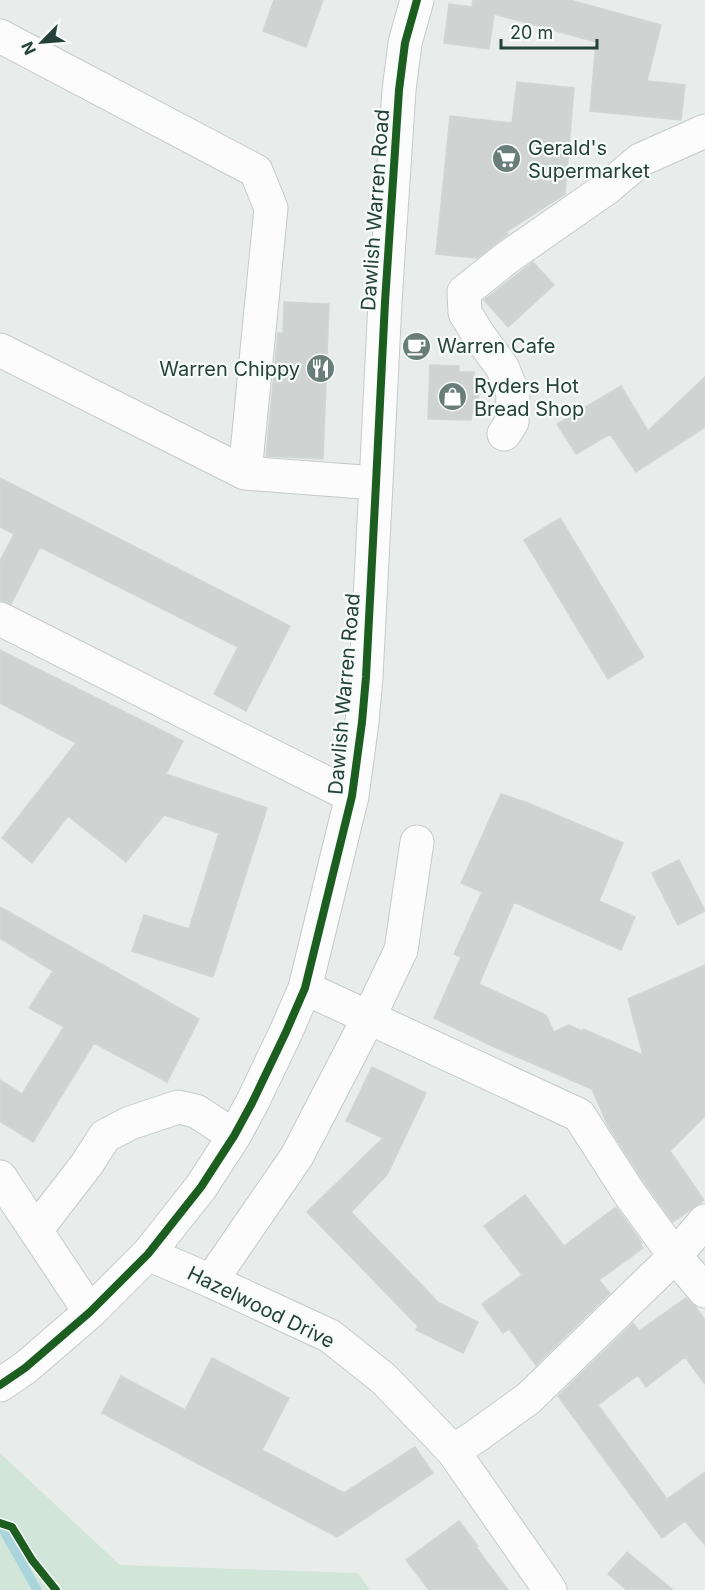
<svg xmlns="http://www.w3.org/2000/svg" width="705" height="1590" viewBox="0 0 705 1590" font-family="Inter,sans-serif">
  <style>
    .green { fill: #d1e6d8 }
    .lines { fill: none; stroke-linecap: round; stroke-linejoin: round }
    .stream { stroke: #a9d4db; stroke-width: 9 }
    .building { fill: #cfd4d2; stroke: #d1d6d4; stroke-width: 1.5 }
    .minor-casing { stroke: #c5cac8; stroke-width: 35 }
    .minor { stroke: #fcfcfc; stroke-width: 33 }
    .cycleway-casing { stroke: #f7fbf9; stroke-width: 11 }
    .cycleway { stroke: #1b5e20; stroke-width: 8 }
    .labels { text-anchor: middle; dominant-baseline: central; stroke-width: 4.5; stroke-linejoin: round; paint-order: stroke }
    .poi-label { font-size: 20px; fill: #24423a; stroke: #f7fbf9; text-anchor: start }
    .street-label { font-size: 20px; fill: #24423a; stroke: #f7fbf9 }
  </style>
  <rect width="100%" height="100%" fill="#e8edeb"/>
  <path class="green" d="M0,1453L120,1565L358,1573L370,1590H0Z"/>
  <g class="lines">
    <path class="stream" d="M0,1524L37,1590"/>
  </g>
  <path class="building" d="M274,0H323L306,47L263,31Z
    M473,0H570L661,25L647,81L685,85L681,120L590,111L596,42L494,14L489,49L444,43L449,4L472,7Z
    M517,82L574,88L565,194L506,232L508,234L477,258L436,254L450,116L512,123Z
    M533,262L554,285L508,327L484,300Z
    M284,302L329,304L323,459L266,456L278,333H283Z
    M430,365L459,366V372H474L473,381H479L478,413H472L471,420L428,419Z
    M705,377V427L636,472L610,434L576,454L557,424L621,386L648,431Z
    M0,478L290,626L246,711L214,694L238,647L40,547L11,604L0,600V561L14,534L0,527Z
    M560,518L644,657L608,679L524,540Z
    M0,650L183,741L166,774L267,808L213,977L132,951L144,915L189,929L219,833L164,815L126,862L68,816L32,863L2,838L76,743L0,703Z
    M501,794L528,803L623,843L599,901L635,917L621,950L514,902L479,984L546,1015L554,1032L569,1025L582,1031L583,1029L643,1055L628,999L705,965V1116L670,1151L704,1200L673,1222L644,1182L607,1124L592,1089L492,1046L434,1018L461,957L454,954L482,892L461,883Z
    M679,860L705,911L678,925L652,873Z
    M0,907L199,1019L167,1082L94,1043L33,1142L0,1121V1080L22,1094L64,1027L29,1008L53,971L0,938Z
    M372,1067L426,1093L387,1175L351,1212L439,1303L478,1322L463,1353L416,1330L418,1326L307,1212L383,1138L346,1121Z
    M525,1195L564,1246L616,1207L642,1243L640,1244L643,1248L599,1280L610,1293L536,1365L509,1329L503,1333L482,1304L522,1275L484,1226Z
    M686,1298L695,1306L705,1320V1384L685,1357L646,1387L638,1375L598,1405L667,1499L705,1472V1545L685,1521L662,1538L558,1396L633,1323L639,1331Z
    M212,1358L289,1398L262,1450L344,1493L415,1447L433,1473L337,1537L102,1413L121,1376L185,1410Z
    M459,1521L478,1546L476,1547L508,1590H429L406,1560Z
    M627,1552L673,1590H627L608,1574Z"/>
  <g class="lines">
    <defs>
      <path id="minor" d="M0,36L256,171L271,208L245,473
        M0,350L245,473L376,483
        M504,434L512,422L513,393L502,367L480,337L465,313L464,292L508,257L607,188L640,160L705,131
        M0,619L352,796
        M305,988L579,1115L629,1193L675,1256L705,1291
        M0,1177L90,1312
        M36,1230L87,1164L105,1136L130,1123L178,1107L196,1111L234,1136
        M148,1254L211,1281L330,1336L384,1379L453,1451L550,1590
        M211,1281L297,1156L369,1017L401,950L417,842
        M0,1385L25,1368L90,1312L148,1254L201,1187L234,1136L252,1103L286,1032L305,988L352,796L362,722L366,677L376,483L385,302L399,90L405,43L417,0
        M453,1451L475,1437L529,1398L675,1256L705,1221"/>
    </defs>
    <use href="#minor" class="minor-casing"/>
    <use href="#minor" class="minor"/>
    <defs>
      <path id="cycleway" d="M0,1385L25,1368L90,1312L148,1254L201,1187L234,1136L252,1103L286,1032L305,988L352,796L362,722L366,677L376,483L385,302L399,90L405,43L417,0
        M0,1523L12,1527L32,1560L56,1590"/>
    </defs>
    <use href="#cycleway" class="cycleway-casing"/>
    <use href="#cycleway" class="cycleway"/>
  </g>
  <defs>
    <symbol id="supermarket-disc" viewBox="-11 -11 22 22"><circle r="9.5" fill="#697e78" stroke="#f7fbf9"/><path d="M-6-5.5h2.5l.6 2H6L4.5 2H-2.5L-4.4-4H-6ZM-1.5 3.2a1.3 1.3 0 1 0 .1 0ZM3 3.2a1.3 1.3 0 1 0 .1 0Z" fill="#fff"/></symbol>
    <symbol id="cafe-disc" viewBox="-11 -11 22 22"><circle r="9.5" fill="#697e78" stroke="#f7fbf9"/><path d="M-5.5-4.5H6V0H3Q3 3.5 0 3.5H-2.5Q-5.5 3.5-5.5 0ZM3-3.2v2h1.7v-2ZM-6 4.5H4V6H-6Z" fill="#fff"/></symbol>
    <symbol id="restaurant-disc" viewBox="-11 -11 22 22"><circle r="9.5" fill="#697e78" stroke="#f7fbf9"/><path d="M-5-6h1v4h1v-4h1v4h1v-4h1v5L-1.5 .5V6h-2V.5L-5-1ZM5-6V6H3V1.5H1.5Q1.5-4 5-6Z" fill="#fff"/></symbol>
    <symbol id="shop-disc" viewBox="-11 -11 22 22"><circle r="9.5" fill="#697e78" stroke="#f7fbf9"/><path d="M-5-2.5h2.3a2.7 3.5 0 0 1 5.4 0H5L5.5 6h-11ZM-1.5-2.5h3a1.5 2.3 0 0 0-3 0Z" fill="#fff"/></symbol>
  </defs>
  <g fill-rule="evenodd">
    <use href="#supermarket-disc" x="490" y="142" width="33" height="33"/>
    <use href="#cafe-disc" x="400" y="330" width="33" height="33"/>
    <use href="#restaurant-disc" x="304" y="352" width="33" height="33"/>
    <use href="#shop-disc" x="436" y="380" width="33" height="33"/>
  </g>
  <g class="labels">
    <g class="poi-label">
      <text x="528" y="148">Gerald's<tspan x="528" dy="23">Supermarket</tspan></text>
      <text x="437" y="346">Warren Cafe</text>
      <text x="300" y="369" text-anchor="end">Warren Chippy</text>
      <text x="474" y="386">Ryders Hot<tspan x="474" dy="23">Bread Shop</tspan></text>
    </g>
    <g class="street-label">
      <text transform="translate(375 210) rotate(-86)">Dawlish Warren Road</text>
      <text transform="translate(344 694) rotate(-85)">Dawlish Warren Road</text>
      <text transform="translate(261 1307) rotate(26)">Hazelwood Drive</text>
    </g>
  </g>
  <g transform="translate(42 42) rotate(245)" stroke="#f7fbf9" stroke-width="4.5" paint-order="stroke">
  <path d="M0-4.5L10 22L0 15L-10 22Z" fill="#24423a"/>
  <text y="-9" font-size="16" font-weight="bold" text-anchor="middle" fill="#24423a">N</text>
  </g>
  <path d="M501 39v9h96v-9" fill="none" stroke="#24423a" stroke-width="3"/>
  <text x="510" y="39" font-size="18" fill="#24423a" stroke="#f7fbf9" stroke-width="4.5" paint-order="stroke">20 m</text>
</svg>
